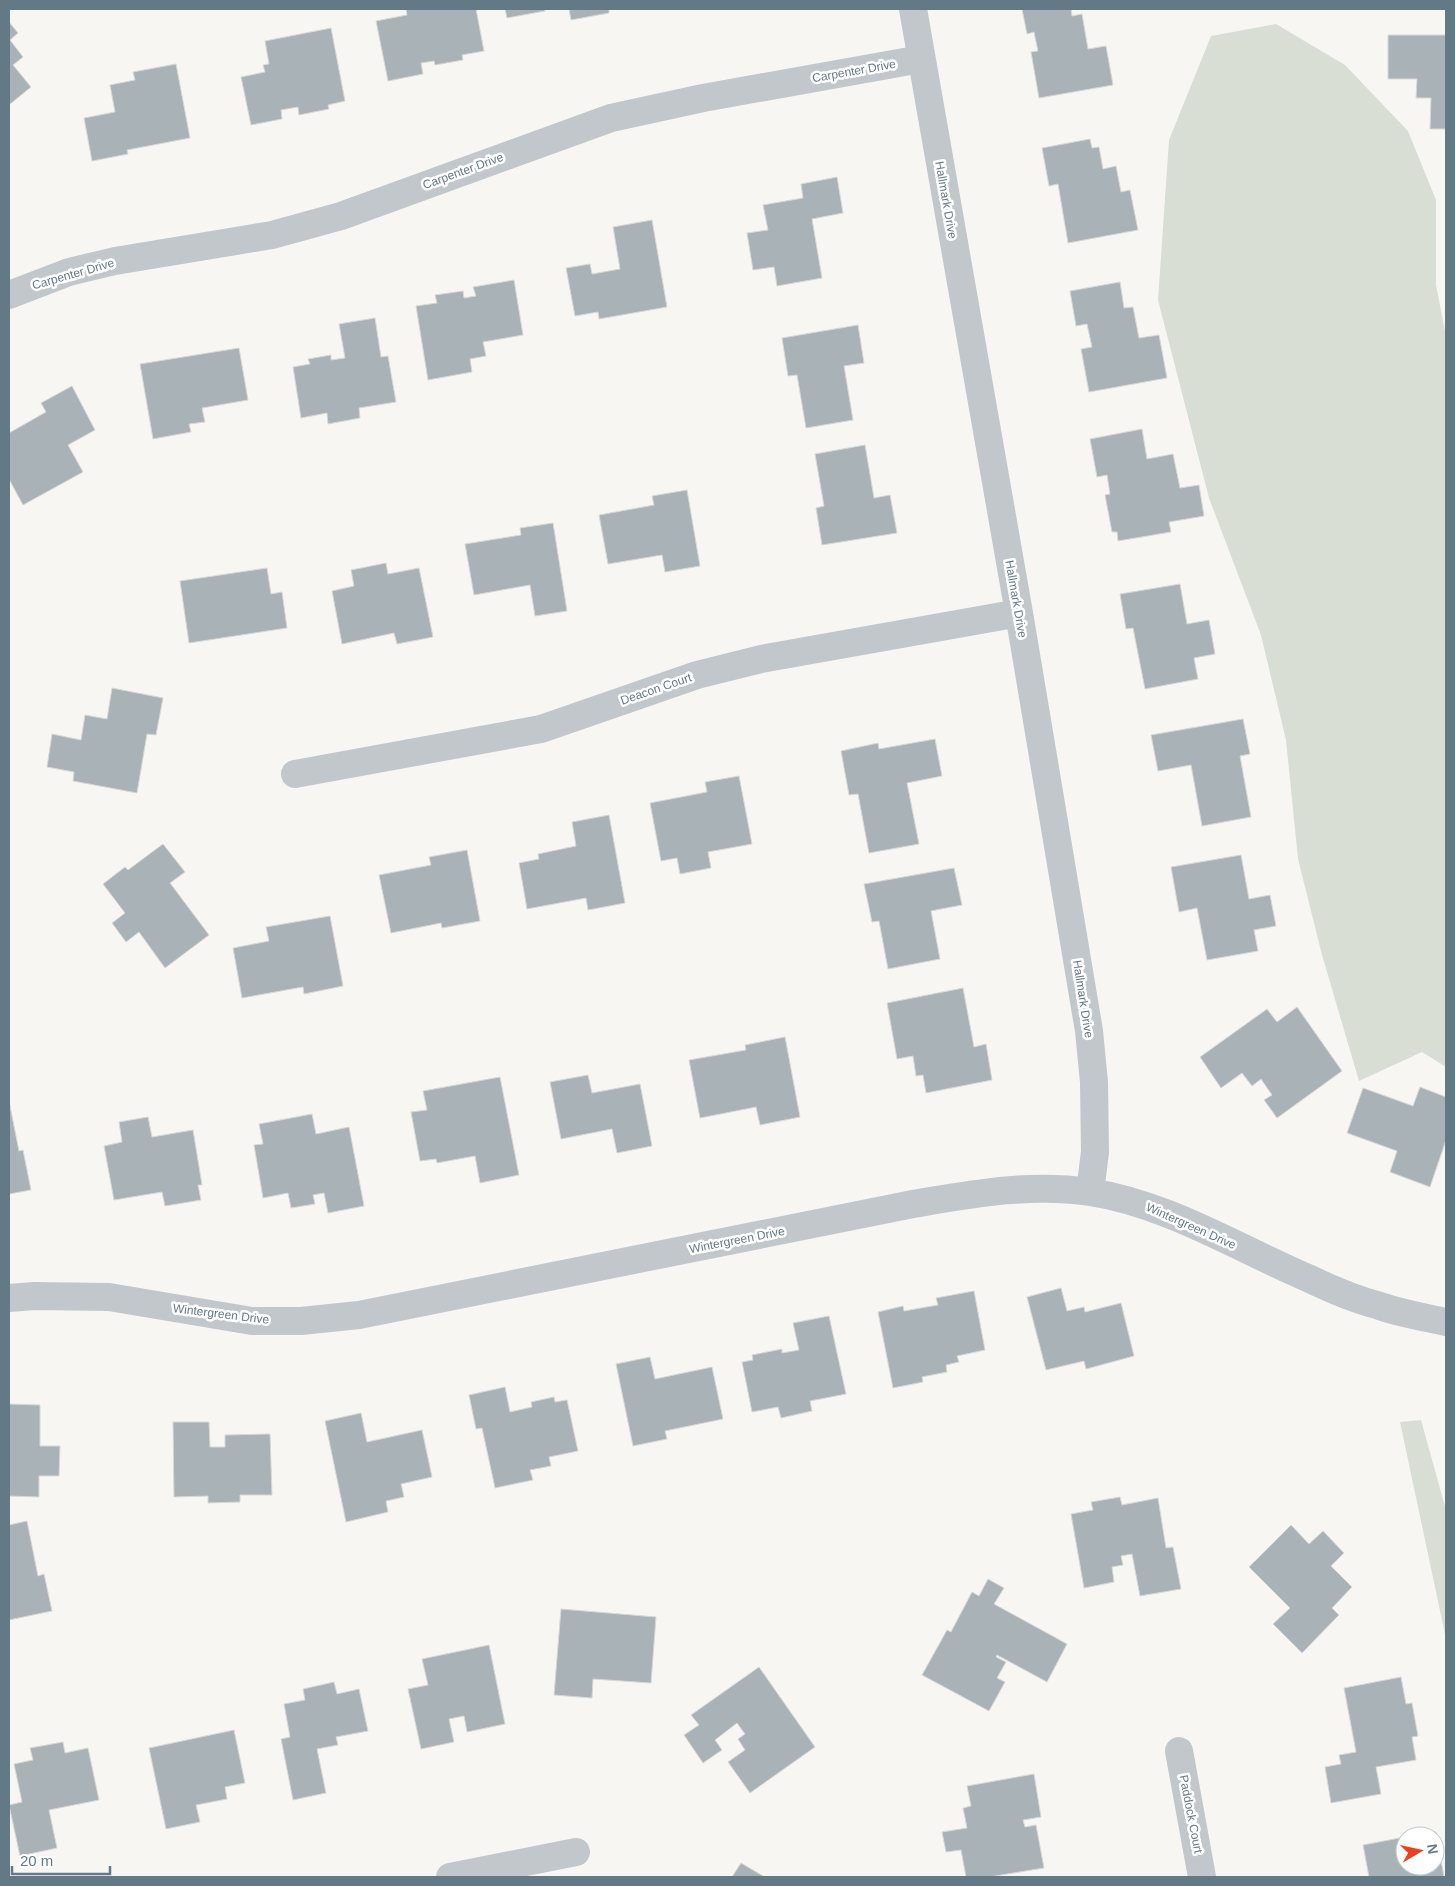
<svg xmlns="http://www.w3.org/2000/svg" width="1455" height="1886" viewBox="0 0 1455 1886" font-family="Arial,sans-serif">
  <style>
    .green { fill: #d8ded4 }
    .building { fill: #a8b2b7; stroke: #d8d8d5 }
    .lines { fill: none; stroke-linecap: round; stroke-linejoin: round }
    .street { stroke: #c1c7ca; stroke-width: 28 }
    .labels { text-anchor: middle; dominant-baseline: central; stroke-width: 5; stroke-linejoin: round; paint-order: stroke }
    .street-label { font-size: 12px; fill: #647986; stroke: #fff }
  </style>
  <rect width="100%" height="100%" fill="#f7f6f3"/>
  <path class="green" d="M1276,24L1345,65L1408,131L1436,200V285L1446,336V1067L1422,1052L1359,1081L1322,955L1298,859L1286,740L1261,635L1209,498L1158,300L1169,140L1211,36Z
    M1421,1420L1446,1510V1639L1400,1422Z"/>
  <path class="building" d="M406,9H476L484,51L462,55L463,60L435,65L434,61L421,63L423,74L388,81L376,21L407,15Z
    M505,9H544L545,11L507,18Z
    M569,9H609V13L571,20Z
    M1022,9H1071L1072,16L1082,14L1088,49L1106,46L1113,85L1039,98L1031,52L1038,51L1034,32L1027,34Z
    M9,22L18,33L10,40L23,57L13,65L31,87L9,105Z
    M331,28L345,101L328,105L329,109L299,115L298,107L281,110L282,119L251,125L241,77L265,72L263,65L269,64L265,41Z
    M1388,35H1446V129H1430L1431,98H1416L1417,79H1388Z
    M176,64L190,138L127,150L128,154L92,161L84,118L115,112L110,85L135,80L133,72Z
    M1090,139L1092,148L1099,147L1103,169L1116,166L1121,192L1130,190L1138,230L1068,243L1058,184L1049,186L1042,148Z
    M837,177L843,213L812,219L822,278L777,286L774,267L753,270L747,233L768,230L763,205L803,198L801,184Z
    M652,220L667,307L599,319L598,312L575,316L566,268L590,264L592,274L620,269L613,227Z
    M514,280L523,335L483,342L486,356L470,359L472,372L428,380L416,306L437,303L435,295L463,291L464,298L476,296L473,287Z
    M1120,282L1124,308L1133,307L1139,338L1159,335L1167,378L1089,392L1081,349L1092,347L1087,324L1076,326L1070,291Z
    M375,318L381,357L388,356L396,402L359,408L360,418L328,424L327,413L301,418L293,367L310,364L308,359L331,355V360L345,358L339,324Z
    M858,325L864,363L844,366L853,420L806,428L797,375L788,376L782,338Z
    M239,348L248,400L202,408L205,422L189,424L191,432L153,439L140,364Z
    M72,386L95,430L68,445L83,472L23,505L9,479V433L46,412L41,403Z
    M1142,429L1147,459L1173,454L1180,488L1199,485L1204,516L1169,522L1171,532L1118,541L1117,532H1112L1105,495L1110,494L1107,475L1097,477L1090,439Z
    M865,445L874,498L890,495L897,533L822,545L816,508L824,506L815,454Z
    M687,490L700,566L665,572L662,555L608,564L599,515L654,505L652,496Z
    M553,523L567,611L535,616L530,585L474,595L465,544L521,535L520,528Z
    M386,563L388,574L419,568L433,637L397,644L394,633L342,644L332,591L354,586L351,570Z
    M267,568L271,594L282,592L287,628L189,643L180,581Z
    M1180,584L1187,624L1209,620L1215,654L1194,658L1198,679L1145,689L1133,628L1126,629L1120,594Z
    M112,688L163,698L156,735L147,734L137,793L73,781L74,772L47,767L52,734L81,740L85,715L107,719Z
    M1243,719L1250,754L1240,756L1251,817L1202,826L1191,765L1158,771L1151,735Z
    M935,739L942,776L907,783L919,844L869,853L858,794L849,795L841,751L878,743L879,749Z
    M739,776L752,844L708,852L711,868L680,874L677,858L661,861L650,803L707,792L705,782Z
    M609,815L625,903L588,910L586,898L527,909L519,863L539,859L538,854L576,846L572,822Z
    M163,844L185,872L170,883L209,935L165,968L139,932L126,942L112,923L125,913L103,884L125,867L128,870Z
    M467,850L480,921L442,928L441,923L391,933L379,875L431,865L429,857Z
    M1241,855L1249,899L1270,895L1276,926L1254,930L1258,951L1207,960L1197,908L1179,912L1171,867Z
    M954,868L962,905L931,911L940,959L888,969L879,921L872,922L864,884Z
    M330,916L343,986L304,994L303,987L242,998L233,948L269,941L266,927Z
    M963,988L974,1047L986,1044L992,1080L926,1093L923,1075L916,1076L913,1056L897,1059L887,1003Z
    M1297,1007L1342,1071L1277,1118L1264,1100L1272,1095L1261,1079L1252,1086L1242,1073L1221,1088L1200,1057L1267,1009L1277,1022Z
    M785,1037L800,1117L760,1125L756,1107L700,1118L689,1060L746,1050L745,1045Z
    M588,1075L592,1093L640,1084L652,1146L617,1153L612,1129L561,1139L550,1082Z
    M500,1077L519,1175L480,1183L475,1156L437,1163L436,1159L420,1161L411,1112L427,1110L423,1091Z
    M1420,1087L1446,1097V1140L1430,1187L1390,1172L1397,1151L1347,1133L1363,1088L1413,1106Z
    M9,1101L19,1151L23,1150L31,1190L9,1194Z
    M312,1114L316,1134L349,1127L364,1206L328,1213L324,1193L313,1195L315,1204L291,1208L288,1193L263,1198L254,1145L263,1144L259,1124Z
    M148,1117L152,1137L193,1130L202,1185H198L201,1200L165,1206L162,1192L114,1200L104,1146L122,1142L119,1122Z
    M1061,1288L1067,1311L1084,1307L1085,1312L1121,1303L1134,1356L1086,1369L1084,1361L1046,1370L1027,1297Z
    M974,1291L985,1350L957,1356L959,1362L946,1365L947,1372L922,1377L923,1382L893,1388L878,1312L903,1306L904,1311L938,1305L936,1298Z
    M829,1316L846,1394L810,1401L812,1411L781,1418L778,1407L752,1412L742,1362L753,1360L752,1355L782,1349V1353L799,1350L793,1323Z
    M650,1357L655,1379L712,1367L723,1419L665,1431L667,1439L633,1446L616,1364Z
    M505,1387L510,1412L532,1407L531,1402L554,1397L555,1402L567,1400L578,1451L549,1457L551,1466L530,1470L533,1480L495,1488L482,1428L476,1429L469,1395Z
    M9,1404L40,1405V1446H60L59,1476H39V1497L9,1496Z
    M361,1413L367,1442L422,1430L432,1477L401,1484L404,1497L386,1501L388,1512L346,1522L325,1421Z
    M173,1422H209L210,1447H225V1435L270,1434L272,1495H240V1502L208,1503V1496L174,1497Z
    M1120,1497L1122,1505L1158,1498L1166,1548L1173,1547L1181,1589L1140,1596L1132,1554L1121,1556L1123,1565L1112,1567L1114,1582L1084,1588L1071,1514L1093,1510L1091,1502Z
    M27,1521L38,1576L44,1574L52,1611L9,1620V1525Z
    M1291,1525L1309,1544L1323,1531L1344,1553L1331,1566L1352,1587L1332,1608L1339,1615L1302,1653L1273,1624L1290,1608L1249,1567Z
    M988,1579L1004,1588L994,1604L1067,1644L1047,1682L997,1655L996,1657L1006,1662L997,1678L1005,1682L989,1711L922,1675L947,1630L951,1632L972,1592L979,1596Z
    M561,1609L656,1617L651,1683L593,1679L592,1698L554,1695Z
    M489,1645L505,1724L467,1732L464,1716L449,1719L454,1742L421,1749L408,1689L428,1685L422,1659Z
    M759,1667L815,1747L750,1793L728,1762L745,1750L738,1739L745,1734L737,1723L715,1740L722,1750L703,1763L684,1735L699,1725L691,1715Z
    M1401,1677L1406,1704L1412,1703L1418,1736L1412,1737L1416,1760L1376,1767L1381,1794L1331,1803L1325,1767L1341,1764L1339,1755L1356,1752L1344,1688Z
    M334,1682L337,1694L359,1689L368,1731L336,1737L338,1745L317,1749L326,1793L293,1800L281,1739L290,1737L284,1704L305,1700L303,1689Z
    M234,1730L245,1783L225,1787L227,1799L196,1805L200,1822L166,1829L149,1748Z
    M63,1742L65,1753L88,1748L99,1800L49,1810L57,1848L20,1856L9,1805L22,1802L14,1764L33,1760L30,1748Z
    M1034,1774L1041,1817L1023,1820L1025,1827L1036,1825L1044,1868L989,1877H966L961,1850L946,1852L942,1832L967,1828L963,1808L971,1806L967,1786Z
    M1436,1832L1444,1877H1369L1363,1845L1405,1837V1866H1435V1836H1412Z
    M741,1863L758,1873L765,1877H732Z"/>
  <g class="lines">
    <path class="street" d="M913,9L1019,613L1089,1031L1094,1082L1095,1152L1090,1192
      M9,295L69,272L115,261L272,235L341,216L611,118L703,98L921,59
      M295,774L541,729L697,675L761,659L1019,613
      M9,1298L34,1296L109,1297L252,1321H301L359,1315L913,1204C972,1194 1030,1183 1090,1192C1168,1204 1237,1248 1310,1279C1331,1289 1354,1299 1377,1305C1399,1313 1423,1317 1446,1322
      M1179,1751L1202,1877
      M450,1877L576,1852"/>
  </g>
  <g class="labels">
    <g class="street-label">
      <text transform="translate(854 71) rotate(-10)">Carpenter Drive</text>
      <text transform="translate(463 171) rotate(-20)">Carpenter Drive</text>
      <text transform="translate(946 200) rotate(80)">Hallmark Drive</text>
      <text transform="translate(73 274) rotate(-16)">Carpenter Drive</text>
      <text transform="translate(1016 599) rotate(80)">Hallmark Drive</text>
      <text transform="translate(656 689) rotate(-19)">Deacon Court</text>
      <text transform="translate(1083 999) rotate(81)">Hallmark Drive</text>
      <text transform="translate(1191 1226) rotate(24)">Wintergreen Drive</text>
      <text transform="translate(737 1240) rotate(-11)">Wintergreen Drive</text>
      <text transform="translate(221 1314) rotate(7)">Wintergreen Drive</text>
      <text transform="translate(1191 1814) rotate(79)">Paddock Court</text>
    </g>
  </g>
  <rect width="1455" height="1886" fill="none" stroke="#647986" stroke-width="20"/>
  <g transform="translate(1420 1851) rotate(81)"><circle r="24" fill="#ffffff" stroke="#c1c9cf"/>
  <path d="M0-4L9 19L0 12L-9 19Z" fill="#ec401e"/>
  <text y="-8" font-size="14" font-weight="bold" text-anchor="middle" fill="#647986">N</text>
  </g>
  <path d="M12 1866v8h98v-8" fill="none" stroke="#647986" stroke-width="2.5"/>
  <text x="20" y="1866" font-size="15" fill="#647986" stroke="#ffffff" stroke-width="4" paint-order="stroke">20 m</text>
</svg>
